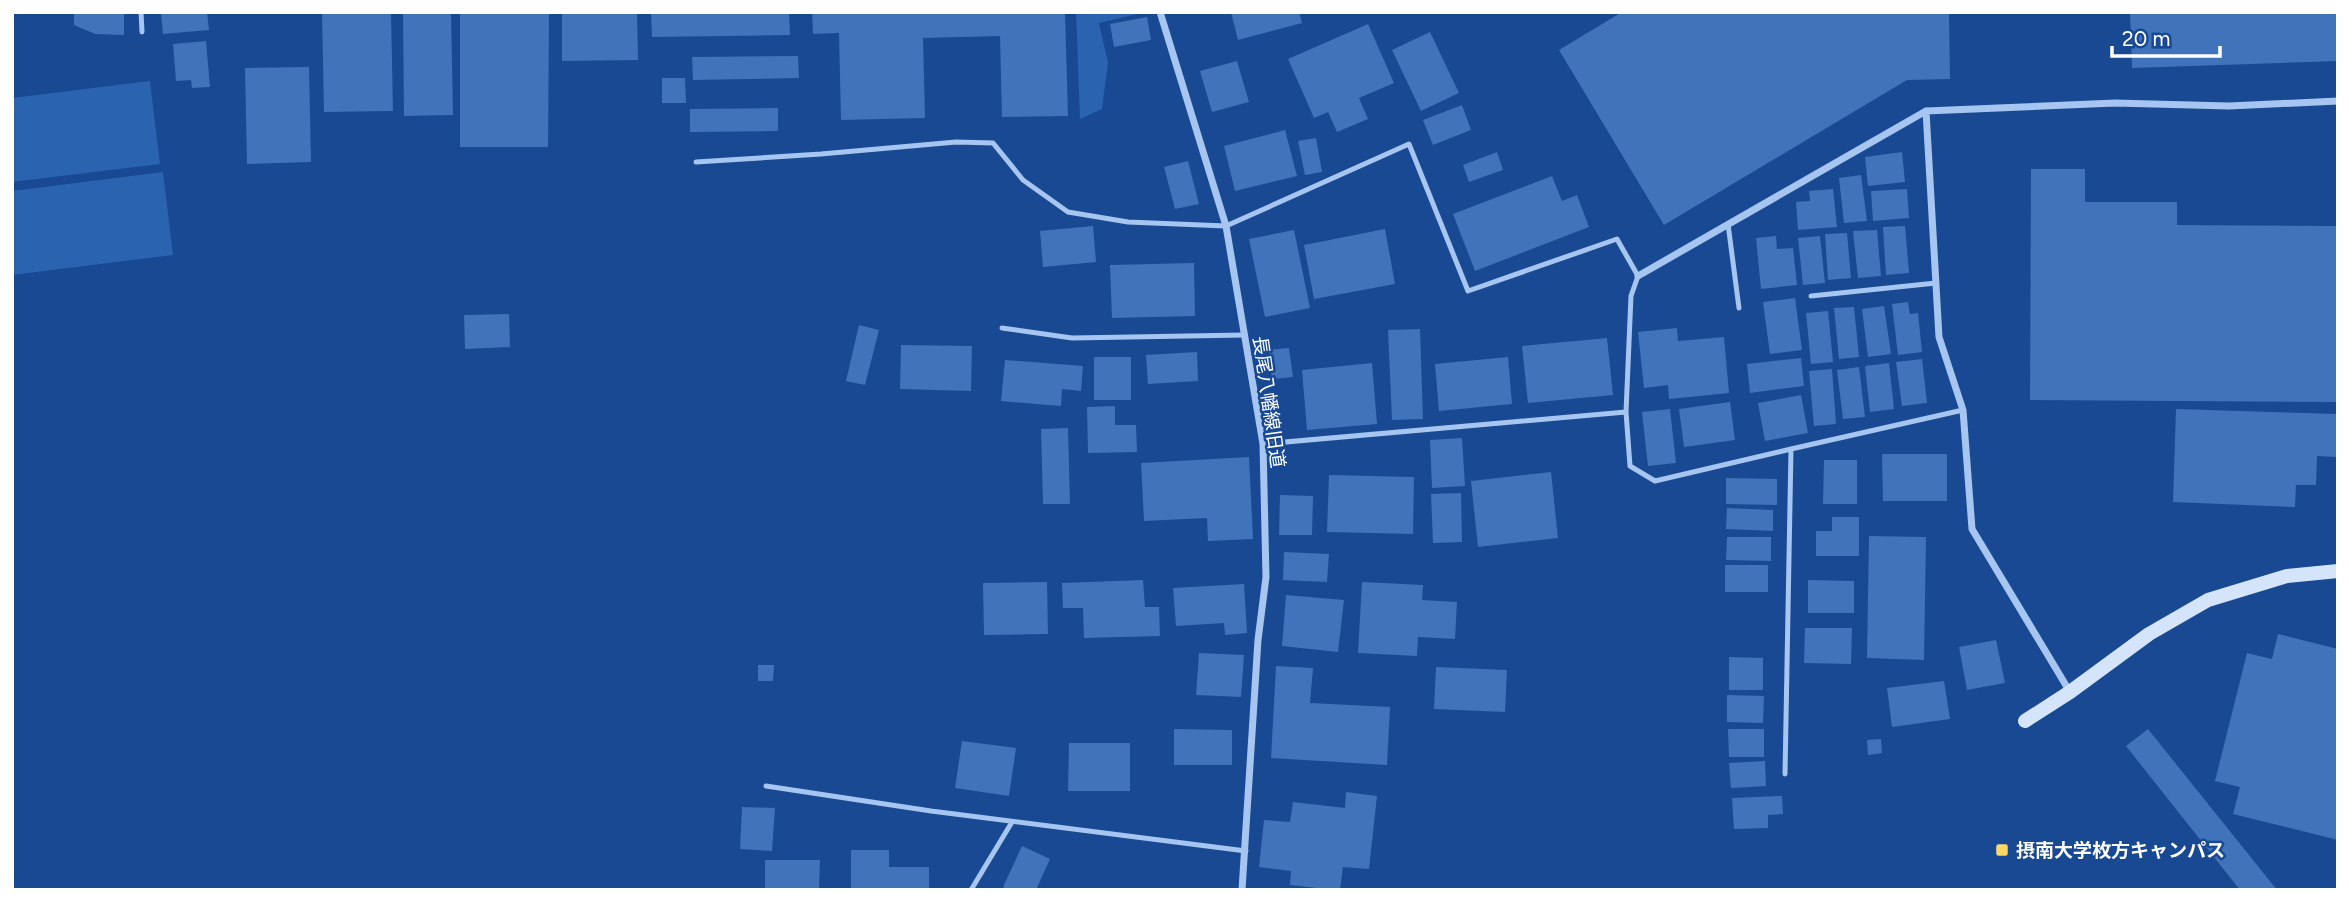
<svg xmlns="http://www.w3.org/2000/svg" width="2350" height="902" viewBox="0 0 2350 902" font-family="Figtree,'Noto Sans JP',sans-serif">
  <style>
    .green { fill: #2a63b0 }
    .building { fill: #4073b9 }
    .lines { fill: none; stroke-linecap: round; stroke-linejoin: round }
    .lane { stroke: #a6c5f0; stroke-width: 5 }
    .street { stroke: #a6c5f0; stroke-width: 7 }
    .secondary { stroke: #d4e4fb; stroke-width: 14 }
    .poi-dot { fill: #ffd765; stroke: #184992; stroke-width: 2.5 }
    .labels { text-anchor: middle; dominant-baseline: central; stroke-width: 5; stroke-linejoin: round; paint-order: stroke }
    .street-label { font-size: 19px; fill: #fff; stroke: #184992 }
    .poi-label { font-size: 19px; font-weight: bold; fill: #fff; stroke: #184992; text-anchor: start }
  </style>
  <rect width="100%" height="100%" fill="#184992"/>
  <path class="green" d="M1076,12L1141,13L1099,23L1108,63L1102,109L1080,119Z
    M150,81L160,164L12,182V98Z
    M163,172L173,255L12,275V191Z"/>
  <path class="building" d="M74,12H124V35L95,34L74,25Z
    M207,12L209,30L163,34L161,13Z
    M322,12H391L393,111L324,112Z
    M403,12H451L453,115L404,116Z
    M460,12H549L548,147H460Z
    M562,12H637L638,60L562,61Z
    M651,12H789L790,35L652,37Z
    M812,12H1065L1068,116L1002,117L1000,36L923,38L925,118L841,120L839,33L813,34Z
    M1231,12H1299L1302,23L1238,40Z
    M1622,12H1949L1950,79L1907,80L1664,225L1559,50Z
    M2130,12H2338V61L2132,68Z
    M1147,17L1151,40L1114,47L1110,24Z
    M1368,24L1394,83L1359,98L1368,119L1337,132L1328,112L1314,118L1288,59Z
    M1430,32L1459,93L1421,111L1392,50Z
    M206,41L210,87L192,88L191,80L176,81L173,44Z
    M798,56L799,78L693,80L692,57Z
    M1237,61L1249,102L1212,112L1200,71Z
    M309,67L311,162L247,164L245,68Z
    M662,78H685L686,103H662Z
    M1462,105L1471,130L1433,145L1423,120Z
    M778,108V131L690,132V109Z
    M1285,130L1297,176L1235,191L1224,146Z
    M1316,138L1322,172L1305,175L1298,141Z
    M1497,152L1503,170L1469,182L1463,165Z
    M1902,152L1905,182L1868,186L1865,157Z
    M1188,161L1199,204L1175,209L1164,167Z
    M2031,169H2085V202H2177V225L2338,226V402L2030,400Z
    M1861,175L1867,221L1844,223L1839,178Z
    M1552,176L1562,201L1577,195L1589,227L1475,271L1453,214Z
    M1833,189L1837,227L1798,230L1796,202L1810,201L1809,191Z
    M1907,189L1909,218L1873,221L1871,191Z
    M1093,226L1096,262L1043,267L1040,231Z
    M1905,226L1909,273L1886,275L1883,227Z
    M1385,229L1395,284L1314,299L1304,245Z
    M1294,230L1310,308L1265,317L1249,239Z
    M1877,230L1881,276L1858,278L1853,231Z
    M1847,233L1851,278L1828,280L1825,234Z
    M1776,236L1777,249L1793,248L1797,285L1761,289L1756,238Z
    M1820,236L1825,283L1803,285L1798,238Z
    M1194,263L1195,316L1112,318L1110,265Z
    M1795,298L1802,350L1770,354L1763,302Z
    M1908,302L1910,314L1918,313L1922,352L1898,355L1892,304Z
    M1884,306L1891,354L1868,357L1862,309Z
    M1854,307L1859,357L1839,359L1834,308Z
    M1828,311L1833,362L1811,364L1806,313Z
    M509,314L510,347L465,349L464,315Z
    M859,325L879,330L865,385L846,381Z
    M1677,328L1678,341L1724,337L1729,393L1669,399L1668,385L1644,388L1638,332Z
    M1420,329L1423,419L1392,420L1388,330Z
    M1607,338L1613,395L1528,403L1522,346Z
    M901,345L972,346L971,391L900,389Z
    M1289,348L1293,377L1272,379L1268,350Z
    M1197,352L1198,381L1148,384L1146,355Z
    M1094,357H1131V400H1094Z
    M1508,357L1512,404L1439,411L1435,364Z
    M1801,358L1804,386L1750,393L1747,364Z
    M1922,359L1927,403L1902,406L1896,362Z
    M1005,360L1083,366L1081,391L1062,389L1061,406L1001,401Z
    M1372,363L1377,424L1307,430L1302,370Z
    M1889,363L1894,409L1870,412L1865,366Z
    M1859,367L1865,417L1843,419L1837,370Z
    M1832,369L1836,424L1814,426L1809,371Z
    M1801,395L1808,433L1765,441L1758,403Z
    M1730,402L1735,440L1684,447L1679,409Z
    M1115,406V425H1136L1137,452L1088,453L1087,407Z
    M1670,409L1676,463L1648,466L1642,412Z
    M2176,409L2338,414V457L2317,456L2316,485H2296L2295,507L2173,502Z
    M1068,428L1070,504H1043L1041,429Z
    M1462,438L1465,486L1432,488L1430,440Z
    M1882,454H1947V501H1883Z
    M1249,457L1253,539L1208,541L1207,518L1144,521L1141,463Z
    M1824,460H1857V504H1823Z
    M1551,472L1558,538L1478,547L1471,481Z
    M1329,475L1414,477L1413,534L1327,532Z
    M1726,478L1777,479V505L1726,504Z
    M1461,493L1462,542L1433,543L1431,494Z
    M1280,495L1313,496L1312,535H1279Z
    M1727,508L1773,510V531L1726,529Z
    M1832,517H1859V556H1816V531H1832Z
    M1869,536L1926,537L1924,660L1867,658Z
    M1727,537H1771V561L1726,560Z
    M1284,552L1329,554L1327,582L1283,580Z
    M1725,565H1768V592H1725Z
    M1143,580L1145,607H1159L1160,636L1084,638L1083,608H1063L1062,583Z
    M1808,580L1854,581V613H1808Z
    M1047,582L1048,634L984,635L983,583Z
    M1362,582L1423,585L1422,600L1457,602L1455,639L1418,637L1417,656L1358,653Z
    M1244,584L1247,633L1225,635L1224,623L1176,626L1173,588Z
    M1286,595L1344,600L1338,652L1282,646Z
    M1805,628H1852L1851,664L1804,663Z
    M2278,634L2338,649V840L2233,814L2240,787L2215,781L2247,653L2272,659Z
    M1996,640L2005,683L1967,690L1959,647Z
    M1199,653L1244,655L1241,697L1196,695Z
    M1729,657L1763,658V690H1729Z
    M758,665H774L773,681H758Z
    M1276,666L1313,668L1310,703L1390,707L1387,765L1271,758Z
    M1436,667L1507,670L1505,712L1434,709Z
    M1944,681L1950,719L1892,727L1887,688Z
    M1727,695L1764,696L1763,723L1727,722Z
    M1174,729L1232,730V765H1174Z
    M1728,729H1764V757H1729Z
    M2148,729L2277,890H2240L2126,746Z
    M1881,739L1882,753L1868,755L1867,740Z
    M962,741L1016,748L1009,796L955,788Z
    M1069,743H1130V791H1068Z
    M1765,761L1766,786L1731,788L1729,763Z
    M1346,792L1377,796L1369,869L1343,867L1340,890H1335L1290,885L1291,871L1259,867L1264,820L1290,822L1293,802L1345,808Z
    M1782,796L1783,814L1768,815V828L1734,829L1732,798Z
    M742,807L775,808L772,851L740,849Z
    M1022,846L1050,859L1036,890H1009L1003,887Z
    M851,850H889V867H929V890H851Z
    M765,860H820L819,890H765Z"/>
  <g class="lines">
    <path class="lane" d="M141,12L142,32
      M696,162L821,154L956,142L993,143L1023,180L1068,212L1128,222L1226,226L1409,144L1468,291L1617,239L1638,276L1631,296L1626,412L1630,466L1655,481L1791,449
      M1728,224L1739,308
      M1811,296L1936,283
      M1002,328L1072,338L1244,335
      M1263,444L1626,412
      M1785,774L1791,449L1963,410
      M766,786L931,811L1246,851
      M971,890L1012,822"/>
    <path class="street" d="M1160,12L1226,226L1263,444L1266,577L1258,640L1242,890
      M1638,276L1926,111
      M2070,692L1972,529L1963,410L1939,337L1926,111L2115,103L2229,106L2338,101"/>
    <path class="secondary" d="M2025,721L2070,692L2149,634L2208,600L2287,576L2338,571"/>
  </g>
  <rect class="poi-dot" x="1995" y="843" width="14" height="14" rx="3.5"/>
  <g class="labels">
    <g class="street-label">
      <text transform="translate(1269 402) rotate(82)">長尾八幡線旧道</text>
    </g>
    <g class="poi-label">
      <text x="2016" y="850">摂南大学枚方キャンパス</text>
    </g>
  </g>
  <rect width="2350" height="902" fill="none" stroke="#ffffff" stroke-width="28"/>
  <path d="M2112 46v10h108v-10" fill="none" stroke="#ffffff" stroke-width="3.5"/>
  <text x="2122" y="46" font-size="21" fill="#ffffff" stroke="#184992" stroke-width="5" paint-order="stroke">20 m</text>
</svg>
